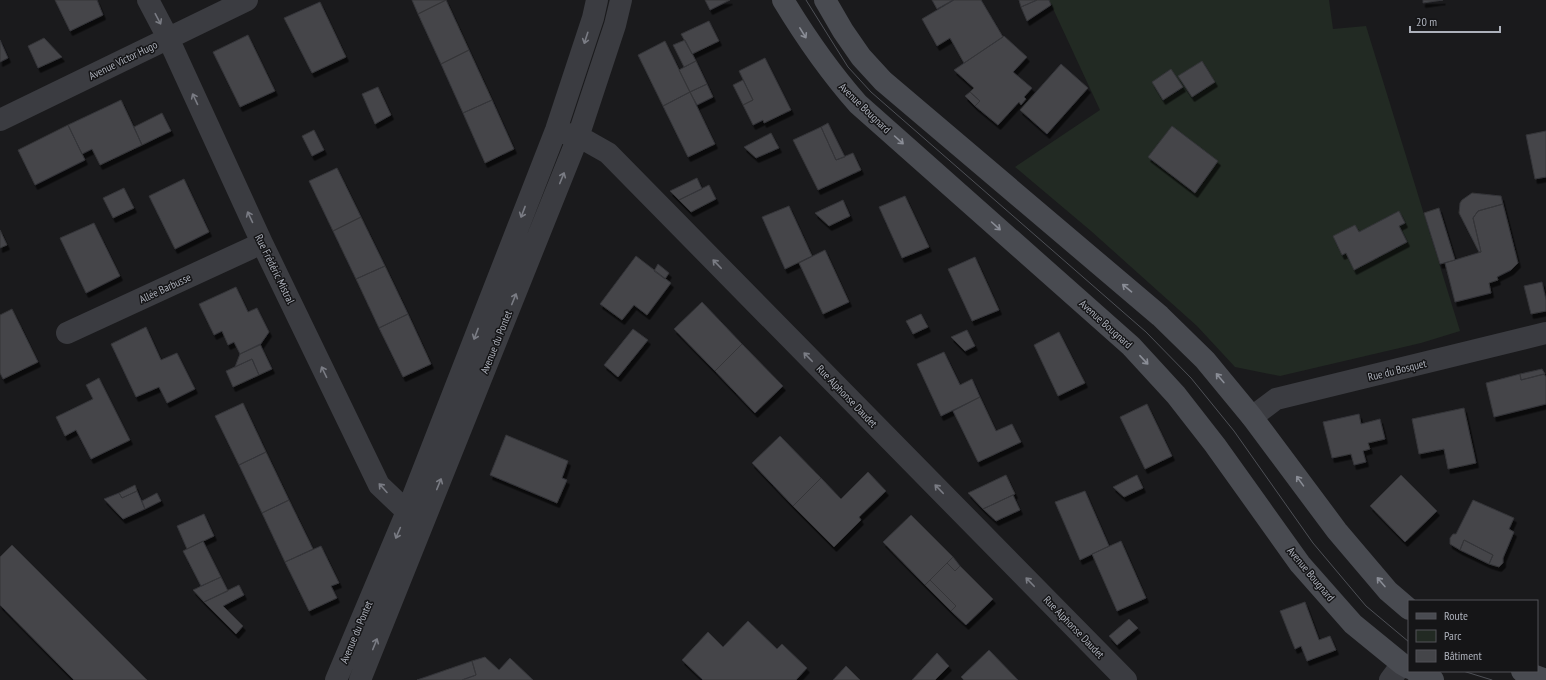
<svg xmlns="http://www.w3.org/2000/svg" width="1546" height="680" viewBox="0 0 1546 680" font-family="'PT Sans Narrow',sans-serif">
  <style>
    .green { fill: #222a23 }
    .building { fill: #444549; stroke: #343438; filter: url(#shadow) }
    .lines { fill: none; stroke-linecap: round; stroke-linejoin: round }
    .street { stroke: #3b3c41; stroke-width: 22 }
    .secondary { stroke: #494b51; stroke-width: 22 }
    .tram { stroke: #4e5056; stroke-width: 1 }
    .oneway { stroke: #7a7c84 }
    .oneway2 { stroke: #8a8d96 }
    .labels { text-anchor: middle; dominant-baseline: central; stroke-width: 3; stroke-linejoin: round; paint-order: stroke }
    .street-label { font-size: 11px; fill: #adb1bb; stroke: #151517 }
  </style>
  <defs>
    <filter id="shadow"><feDropShadow dx="2.5" dy="4.5" stdDeviation="0" flood-color="#0009"/></filter>
  </defs>
  <rect width="100%" height="100%" fill="#1a1a1c"/>
  <path class="green" d="M1049,0H1329L1333,29L1366,26L1460,331L1421,343L1280,376L1235,367L1197,326L1091,231L1015,167L1100,110Z"/>
  <path class="building" d="M55,0H97L103,15L70,31Z
    M412,0H446L418,14Z
    M446,0L469,50L441,64L418,14Z
    M705,0H730L710,10Z
    M932,0H953L937,9Z
    M954,0H981L1003,37L964,63L950,38L937,46L922,19Z
    M1019,0H1037L1021,7Z
    M1037,0H1049L1051,5L1027,21L1021,7Z
    M1423,0H1443L1423,3Z
    M320,2L346,57L312,73L284,18Z
    M709,21L719,41L692,54L681,34Z
    M248,35L275,91L240,107L213,52Z
    M1004,36L1027,57L1013,72L1032,88L1024,97L1026,99L1021,105L1019,102L998,125L975,106L980,101L970,92L974,88L954,70Z
    M44,38L62,57L38,68L28,46Z
    M0,40L8,58L0,62Z
    M685,40L696,61L684,67L673,45Z
    M665,41L690,92L663,106L638,55Z
    M469,50L492,100L463,113L441,64Z
    M765,58L791,110L764,123L763,120L753,125L743,105L753,100L739,71Z
    M696,61L707,84L690,92L679,70Z
    M1202,61L1215,82L1192,97L1178,76Z
    M1061,64L1088,88L1047,134L1020,110Z
    M1171,69L1183,87L1163,100L1152,82Z
    M743,80L753,100L743,105L733,85Z
    M707,84L713,97L697,105L690,92Z
    M378,87L391,115L375,124L362,94Z
    M690,92L715,144L688,157L663,106Z
    M970,92L980,101L975,106L965,96Z
    M121,100L142,145L100,165L92,149L82,154L68,125Z
    M492,100L514,149L485,163L463,113Z
    M162,113L171,131L142,145L134,127Z
    M828,123L845,157L836,160L821,127Z
    M68,125L85,160L35,185L18,150Z
    M1172,126L1218,161L1195,193L1148,157Z
    M821,127L836,160L853,153L861,170L818,190L793,140Z
    M314,130L324,150L312,156L302,136Z
    M1546,131V177L1535,179L1526,135Z
    M771,133L779,148L756,158L744,147Z
    M337,168L361,217L333,231L309,181Z
    M697,178L702,189L679,200L670,191Z
    M184,179L209,232L175,249L149,196Z
    M709,185L716,199L691,212L679,200Z
    M124,188L134,208L113,218L103,198Z
    M1472,193L1501,196L1503,204L1478,211L1473,218L1481,252H1479L1459,213L1460,203L1462,200Z
    M905,196L929,247L902,258L879,207Z
    M843,200L850,216L829,226L815,213Z
    M1503,204L1518,263L1511,270L1497,277L1498,280L1489,283L1491,293L1455,302L1445,263L1481,252L1473,218L1478,211Z
    M789,206L812,256L785,269L762,217Z
    M1439,208L1455,260L1440,264L1424,213Z
    M1399,211L1405,223L1399,226L1407,242L1354,270L1346,253L1342,255L1333,236L1355,225L1359,232Z
    M361,217L385,266L356,279L333,231Z
    M94,223L120,276L86,293L60,238Z
    M0,230L7,245L0,248Z
    M825,250L849,302L823,314L799,263Z
    M636,256L671,283L647,315L634,305L622,320L600,304Z
    M975,257L999,310L972,321L948,269Z
    M658,264L669,273L665,279L654,271Z
    M385,266L408,314L379,328L356,279Z
    M1542,282L1546,300V311L1531,314L1524,286Z
    M236,287L248,312L257,308L269,332L260,345L240,354L234,342L228,345L222,331L214,335L199,304Z
    M702,302L742,344L715,371L674,329Z
    M12,309L38,362L3,379L0,373V315Z
    M408,314L431,364L403,377L379,328Z
    M921,314L928,327L913,334L906,321Z
    M146,327L161,360L177,353L195,389L167,403L159,387L136,397L111,344Z
    M633,329L648,340L618,377L604,365Z
    M967,330L975,346L965,351L951,337Z
    M1059,332L1085,383L1058,396L1034,345Z
    M260,344L272,369L259,375L252,359L235,367L240,354Z
    M742,344L783,386L755,413L715,371Z
    M944,352L960,385L972,379L980,397L941,416L917,364Z
    M252,359L259,375L233,387L226,371Z
    M1542,369L1545,374L1521,380L1520,374Z
    M1520,374L1521,380L1544,374L1546,377V404L1494,417L1486,383Z
    M99,378L130,440L91,459L76,430L65,436L56,417L93,399L86,385Z
    M980,397L996,431L1012,424L1021,442L978,462L953,411Z
    M243,403L266,452L239,465L215,416Z
    M1147,404L1172,456L1145,469L1120,417Z
    M1464,408L1476,463L1448,469L1444,449L1419,454L1412,419Z
    M1359,414L1361,424L1380,419L1385,439L1368,443L1370,449L1363,451L1366,462L1354,465L1351,454L1332,458L1323,422Z
    M506,435L568,461L562,478L567,480L557,503L490,475Z
    M780,436L821,478L793,506L752,463Z
    M266,452L289,500L262,513L239,465Z
    M868,472L886,491L859,517L861,520L834,547L793,506L821,478L841,499Z
    M1006,475L1015,494L983,509L968,493Z
    M1137,475L1143,488L1124,497L1113,487Z
    M1401,475L1437,511L1405,542L1370,506Z
    M135,485L137,491L122,498L119,493Z
    M137,491L145,509L123,519L104,499L119,493L122,498Z
    M1085,491L1109,546L1080,560L1055,502Z
    M157,493L161,501L145,509L142,501Z
    M1013,495L1020,510L996,521L983,509Z
    M289,500L313,549L285,562L262,513Z
    M1473,500L1514,518L1509,529L1514,532L1503,558V563L1499,567L1489,564L1493,555L1464,540L1460,550L1450,544V538L1453,534H1456Z
    M204,514L214,536L187,549L177,526Z
    M911,515L953,557L925,585L883,542Z
    M1464,540L1493,555L1489,564L1460,550Z
    M203,541L221,577L201,586L183,551Z
    M1121,541L1146,598L1117,611L1092,554Z
    M12,545L147,680H74L0,605V557Z
    M321,546L339,583L331,586L337,598L309,611L285,562Z
    M953,557L960,566L955,571L947,563Z
    M947,563L955,571L960,566L993,599L966,625L951,611L956,606L930,580Z
    M221,577L228,591L204,602L193,590Z
    M930,580L956,606L951,611L925,585Z
    M239,585L244,595L223,606L243,626L236,634L204,602Z
    M1305,602L1319,640L1330,636L1336,650L1307,661L1301,646L1295,649L1280,611Z
    M1129,619L1138,628L1117,645L1109,636Z
    M748,621L777,649L782,644L807,668L796,680H703L682,660L708,632L723,647Z
    M989,650L1018,680H964L961,677Z
    M937,653L949,666L935,680H912Z
    M485,657L499,670L510,658L533,680H462L476,675L472,661Z
    M472,661L476,675L462,680H417Z
    M846,666L860,680H833Z"/>
  <g class="lines">
    <path class="street" d="M148,0L168,38L262,243L379,485L400,505L421,514
      M0,120L247,0
      M556,130L585,140L608,153L1126,680
      M67,333L262,243
      M1252,417L1276,399L1546,333
      M336,680L408,509L556,130L593,18L597,0
      M360,680L578,137L615,25L621,0
      M1390,680L1402,664"/>
    <path class="secondary" d="M783,0C806,38 828,70 858,104L1131,346L1176,395L1215,445L1300,564L1353,624L1402,664L1409,668
      M825,0L843,31L861,57L883,81L1160,316L1205,360L1252,417L1337,531L1388,591L1409,609
      M1415,671L1433,680
      M1522,671L1546,680"/>
    <path class="tram" d="M806,0L848,67L871,92L1146,332L1191,378L1234,431L1313,543L1366,606L1409,642
      M1463,671L1492,680"/>
  </g>
  <defs><path id="oneway-shaft" d="M-6 0H5M1.5-3L5.5 0L1.5 3" fill="none" stroke-width="1.6" stroke-linecap="round" stroke-linejoin="round"/></defs>
  <g class="oneway">
    <use href="#oneway-shaft" transform="translate(158 19) rotate(62)"/>
    <use href="#oneway-shaft" transform="translate(586 38) rotate(108)"/>
    <use href="#oneway-shaft" transform="translate(195 99) rotate(-115)"/>
    <use href="#oneway-shaft" transform="translate(562 178) rotate(-68)"/>
    <use href="#oneway-shaft" transform="translate(523 212) rotate(111)"/>
    <use href="#oneway-shaft" transform="translate(250 217) rotate(-115)"/>
    <use href="#oneway-shaft" transform="translate(717 264) rotate(-134)"/>
    <use href="#oneway-shaft" transform="translate(514 299) rotate(-68)"/>
    <use href="#oneway-shaft" transform="translate(476 334) rotate(111)"/>
    <use href="#oneway-shaft" transform="translate(808 357) rotate(-134)"/>
    <use href="#oneway-shaft" transform="translate(324 372) rotate(-116)"/>
    <use href="#oneway-shaft" transform="translate(439 484) rotate(-68)"/>
    <use href="#oneway-shaft" transform="translate(383 488) rotate(-132)"/>
    <use href="#oneway-shaft" transform="translate(939 489) rotate(-134)"/>
    <use href="#oneway-shaft" transform="translate(398 533) rotate(113)"/>
    <use href="#oneway-shaft" transform="translate(1030 582) rotate(-134)"/>
    <use href="#oneway-shaft" transform="translate(375 644) rotate(-68)"/>
  </g>
  <g class="oneway2">
    <use href="#oneway-shaft" transform="translate(803 33) rotate(58)"/>
    <use href="#oneway-shaft" transform="translate(899 140) rotate(42)"/>
    <use href="#oneway-shaft" transform="translate(996 226) rotate(42)"/>
    <use href="#oneway-shaft" transform="translate(1127 288) rotate(-140)"/>
    <use href="#oneway-shaft" transform="translate(1144 360) rotate(47)"/>
    <use href="#oneway-shaft" transform="translate(1220 378) rotate(-130)"/>
    <use href="#oneway-shaft" transform="translate(1300 481) rotate(-126)"/>
    <use href="#oneway-shaft" transform="translate(1381 582) rotate(-131)"/>
  </g>
  <g class="labels">
    <g class="street-label">
      <text transform="translate(123 60) rotate(-26)">Avenue Victor Hugo</text>
      <text transform="translate(865 108) rotate(44)">Avenue Bougnard</text>
      <text transform="translate(275 269) rotate(64)">Rue Frédéric Mistral</text>
      <text transform="translate(165 288) rotate(-25)">Allée Barbusse</text>
      <text transform="translate(1106 324) rotate(42)">Avenue Bougnard</text>
      <text transform="translate(496 342) rotate(-68)">Avenue du Pontet</text>
      <text transform="translate(1397 370) rotate(-14)">Rue du Bosquet</text>
      <text transform="translate(847 396) rotate(46)">Rue Alphonse Daudet</text>
      <text transform="translate(1311 574) rotate(50)">Avenue Bougnard</text>
      <text transform="translate(1074 627) rotate(46)">Rue Alphonse Daudet</text>
      <text transform="translate(356 632) rotate(-67)">Avenue du Pontet</text>
    </g>
  </g>
  <rect x="1408" y="600" width="130" height="72" fill="#151517" stroke="#525359"/>
  <rect x="1416" y="613" width="20" height="6" fill="#494b51" stroke="#525359"/>
  <text x="1444" y="620" font-size="12" fill="#adb1bb">Route</text>
  <rect x="1416" y="630" width="20" height="12" fill="#222a23" stroke="#525359"/>
  <text x="1444" y="640" font-size="12" fill="#adb1bb">Parc</text>
  <rect x="1416" y="650" width="20" height="12" fill="#444549" stroke="#525359"/>
  <text x="1444" y="660" font-size="12" fill="#adb1bb">Bâtiment</text>
  <path d="M1410 26v6h90v-6" fill="none" stroke="#adb1bb" stroke-width="2"/>
  <text x="1416" y="26" font-size="12" fill="#adb1bb" stroke="#151517" stroke-width="3" paint-order="stroke">20 m</text>
</svg>
